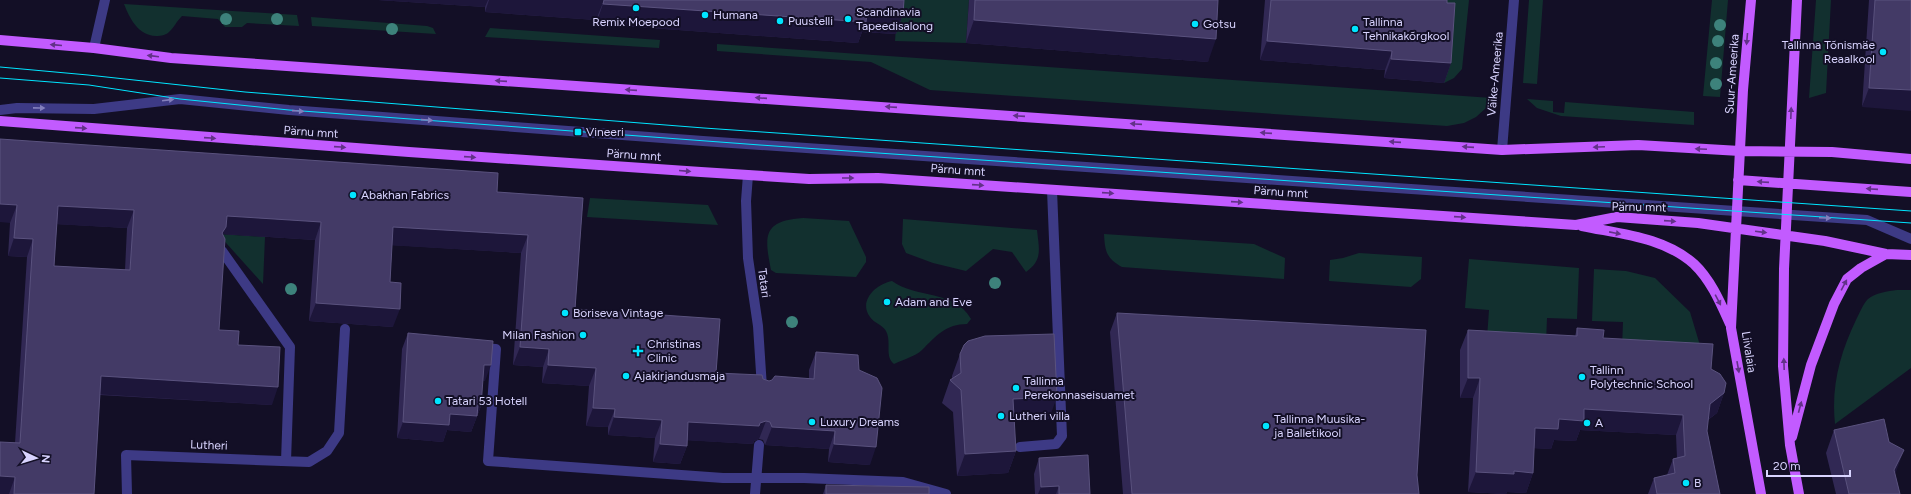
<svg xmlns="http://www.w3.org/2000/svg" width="1911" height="494" viewBox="0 0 1911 494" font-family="Figtree,sans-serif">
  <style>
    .green { fill: #12302f }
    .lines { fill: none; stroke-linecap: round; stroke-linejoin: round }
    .minor { stroke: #3d3a85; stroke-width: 10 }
    .major { stroke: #c25bff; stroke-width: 10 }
    .tram { stroke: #00e5ff; stroke-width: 1 }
    .tree { fill: #3d827b }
    .wall { fill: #312854; fill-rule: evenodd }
    .shaded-wall { fill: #1d163a }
    .building { fill: #433a66; stroke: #5a527e; fill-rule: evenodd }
    .oneway { fill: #623188 }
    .oneway2 { fill: #837fbc }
    .poi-dot { fill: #00e5ff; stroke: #130f26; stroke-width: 1.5 }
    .labels { text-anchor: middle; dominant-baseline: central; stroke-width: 4; stroke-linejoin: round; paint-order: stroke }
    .poi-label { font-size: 12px; fill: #d9d4ff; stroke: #130f26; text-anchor: start }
    .street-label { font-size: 12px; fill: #d9d4ff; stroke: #130f26 }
  </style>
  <rect width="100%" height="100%" fill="#130f26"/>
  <path class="green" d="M898,0H969L966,43L895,41Z
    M1441,0H1469L1462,69L1454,78L1444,83Z
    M1529,0H1543L1537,84L1523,83Z
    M1712,0H1728L1720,97L1703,96Z
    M1816,0H1831L1826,93L1809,98Z
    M124,4L297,15L299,26L247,23L242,27H225L218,19L182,16C176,22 175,26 170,31C167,35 161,36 156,36C138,35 130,19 124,4Z
    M311,17L427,26L433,28L436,34L312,26Z
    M490,28L660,40L659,48L485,37Z
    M717,44L1492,98L1486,108L1476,117L1464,123L1447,126L930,90L871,62L717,51Z
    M1527,99L1553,101V112L1564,113L1565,102L1694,112V125L1561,116L1537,108Z
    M590,198L708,205L718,225L587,217Z
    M803,218L849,221L866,257V262L856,277L776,273L771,270C764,235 763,221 803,218Z
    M903,219L1037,230C1039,249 1043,260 1026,272L1012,252L993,249L966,271L933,263L906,253L902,244Z
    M218,234L265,237L263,284Z
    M1104,234L1254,244L1285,258L1284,279L1122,267C1106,258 1105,251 1104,234Z
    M1359,253L1422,257L1421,279L1411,287L1329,281L1330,260L1343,258Z
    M1469,259L1579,268L1577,319L1547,318L1546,343L1487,338L1489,310L1465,308Z
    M1594,269L1626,271L1655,278L1690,312L1702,352L1622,348L1623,322L1592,321Z
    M892,281C916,299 954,289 971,319L967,324C946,324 936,336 922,350C916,356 902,360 894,364C884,356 892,342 886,331C883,325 874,323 870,317C858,301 876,284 892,281Z
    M1897,290H1911V368L1835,424C1831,387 1840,353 1856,320C1859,314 1863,304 1868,299C1875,293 1888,291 1897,290Z"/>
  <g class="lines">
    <path class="minor" d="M94,48L105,0
      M0,110L17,108L94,109L180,99L289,110L703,141L1867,220L1911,239
      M1502,150L1514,0
      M748,175L746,201L748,258L758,326L762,388
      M222,251L290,347L286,461
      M479,348L496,349L488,461L723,478H804L903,482L946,494
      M1020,447L1056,444L1062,436L1052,190
      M127,494L126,455L309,462L327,451L339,433L345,329
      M755,494L759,445"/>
    <path class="major" d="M1751,0L1743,90L1731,328L1761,494
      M1797,0L1784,269L1783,366L1790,445L1799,494
      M0,40L94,48L171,58L1502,150L1638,145L1740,151L1832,152L1911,159
      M0,121L409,152L701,172L809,179L878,178L1576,225L1617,217L1698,223L1825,241L1886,254L1911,255
      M1738,180L1911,192
      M1582,226C1620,234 1664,237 1694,264C1711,280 1721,304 1730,324
      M1792,437L1811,365L1834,304L1847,279L1861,268L1886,254"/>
    <path class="tram" d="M0,67L88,75L245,92L704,128L1911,211
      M0,78L89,85L180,99L289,110L760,145L1911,223"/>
  </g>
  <g class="tree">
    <circle cx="226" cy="19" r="6"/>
    <circle cx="277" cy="19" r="6"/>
    <circle cx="1720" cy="25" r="6"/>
    <circle cx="392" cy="29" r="6"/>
    <circle cx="1718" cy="41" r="6"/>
    <circle cx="1716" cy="63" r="6"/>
    <circle cx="1716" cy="84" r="6"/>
    <circle cx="995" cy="283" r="6"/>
    <circle cx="291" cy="289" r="6"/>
    <circle cx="792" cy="322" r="6"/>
  </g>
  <path class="wall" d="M378,0H904L903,14L896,34L862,32L858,43L596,24V20L485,12V7Z
    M969,0H1218L1208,62L966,43Z
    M1265,0H1447L1451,63L1444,83L1384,78L1385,70L1260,60Z
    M1869,0H1911L1862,107Z
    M0,139L497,192L583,198L575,309L716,373L763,379L769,381L809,378V370L816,352L870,465L828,462L829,449L765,445L763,440L759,439L754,441L753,444L687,440V446L680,464L653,462L655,438L608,435V427L586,426L589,386L542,383L543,367L513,365L521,253L392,245L390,282L393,327L309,321L315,240L223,234L219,330L238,345L272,405L100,395L94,494H0L15,443L27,257L8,256L10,223ZM57,224L127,228L125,270L54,266Z
    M1117,313L1419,494H1123L1110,332Z
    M1577,328L1603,338L1711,369L1724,393L1717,413L1708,420L1707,431L1720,494H1648L1654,478L1667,475L1673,459L1677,458L1676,435L1580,430L1576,441L1554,440L1551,449L1534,448L1533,473L1526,493L1507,492L1506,494L1468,492L1473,398H1460V350L1468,330L1575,336Z
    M408,333L485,381H482L481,406L471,432L447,430L443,442L397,438L402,349Z
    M960,354L1049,419L1014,421L1016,451L1008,473L957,476L953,412L942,403L950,380L952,379V376Z
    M1834,430L1895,474L1900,494H1836L1826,453Z
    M1039,458L1090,494H1035L1034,474Z
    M826,485L929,494H823Z"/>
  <path class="shaded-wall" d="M378,0H488L485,7Z
    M489,0H604L596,20L485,12Z
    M603,4L867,11L903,14L896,34L862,32L858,43L596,24Z
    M974,20L1216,39L1208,62L966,43Z
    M1267,41L1392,51L1385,70L1260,60Z
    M1391,59L1451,63L1444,83L1384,78Z
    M1869,88L1911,90V111L1862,107Z
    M0,204L17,205L10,223L0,222Z
    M58,206L134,210L127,228L52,224Z
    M227,216L321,222L315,240L223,234L219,245Z
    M393,227L528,235L521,253L386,245Z
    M14,238L33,239L27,257L8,256Z
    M316,303L400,309L393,327L309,321Z
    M520,347L549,349L543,367L513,365Z
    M484,365H491L485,381H478Z
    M548,365L596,368L589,386L542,383Z
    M101,376L278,387L272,405L94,394Z
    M1468,378H1480L1473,398H1460Z
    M1724,393L1717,413L1702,424L1710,404Z
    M1057,397L1049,419L1005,421L1013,399Z
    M478,405L481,406L471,432L447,430L443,442L397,438L403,422L450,414Z
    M593,408L615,409L608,427L586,426Z
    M1584,409L1683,415L1676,435L1580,430L1576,441L1554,440L1551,449L1527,448L1535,428Z
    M614,417L662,420L655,438L608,435Z
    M766,421L759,439L754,441L753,444L682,440L688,422L760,423Z
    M772,427L835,431L829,449L765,445Z
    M660,444L687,446L680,464L653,462Z
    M834,444L876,447L870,465L828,462Z
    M1904,450L1896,472L1886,492L1894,470Z
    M1016,451L1008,473L957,476L965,454Z
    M1514,471L1533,473L1526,493L1507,492L1506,494L1468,492L1476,472Z
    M0,476L15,477L9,494H0Z
    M1059,486L1056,494H1038L1041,487Z"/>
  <path class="building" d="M604,0H904L903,14L867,11L866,22L603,4Z
    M975,0H1218L1216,39L974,20Z
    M1271,0H1447V3H1455L1451,63L1391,59L1392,51L1267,41Z
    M1875,0H1911V90L1869,88Z
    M0,139L498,173L497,192L583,198L575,309L720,319L716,373L762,375L763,379L769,381L772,380L775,376L814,379L816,352L858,355L859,370L877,378L882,388L876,447L834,444L835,431L772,427L770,422L766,421L760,423L759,426L688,422L687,446L660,444L662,420L614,417L615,409L593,408L596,368L548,365L549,349L520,347L528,235L393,227L390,282L401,283L400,309L316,303L321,222L227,216L226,227L222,233L225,239L219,330L239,331L238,345L280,347L278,387L101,376L94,494H14L15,477L0,476V442L20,443L33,239L14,238L17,205L0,204ZM58,206L134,210L130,270L54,266Z
    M1117,313L1426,330L1417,475L1419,494H1132Z
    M1577,328L1604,330L1603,338L1713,344L1711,369L1720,374L1726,383L1724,393L1710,404L1707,431L1720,494H1657L1654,478L1675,473L1673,459L1685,456L1683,415L1584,409V421L1559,419L1558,429L1535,428L1533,473L1514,471V474L1476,472L1480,378H1468V330L1577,336Z
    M408,333L493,341L491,365H484L481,406L478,405L477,416L450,414L449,425L403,422Z
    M1054,334L1057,397L1013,399L1016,451L965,454L961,390L950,380L961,373L960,354L964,345L968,341L985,336Z
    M1884,419L1889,442L1904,450L1894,470L1900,494H1849L1834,430Z
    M1088,455L1090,494H1059V486L1041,487L1039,458Z
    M826,485L929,487V494H826Z"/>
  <defs><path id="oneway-solid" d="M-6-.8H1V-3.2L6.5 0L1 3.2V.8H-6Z"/></defs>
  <g class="oneway">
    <use href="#oneway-solid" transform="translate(1747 39) rotate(95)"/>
    <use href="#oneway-solid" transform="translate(56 45) rotate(-175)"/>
    <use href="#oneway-solid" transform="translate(153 56) rotate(-173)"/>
    <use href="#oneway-solid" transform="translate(501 81) rotate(-176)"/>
    <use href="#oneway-solid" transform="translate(631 90) rotate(-176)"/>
    <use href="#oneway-solid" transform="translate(761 98) rotate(-176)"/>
    <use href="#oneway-solid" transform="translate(891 107) rotate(-176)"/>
    <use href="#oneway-solid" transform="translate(1791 113) rotate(-88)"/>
    <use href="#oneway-solid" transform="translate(1019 116) rotate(-176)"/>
    <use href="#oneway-solid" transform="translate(1136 124) rotate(-176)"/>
    <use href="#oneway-solid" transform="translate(81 128) rotate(4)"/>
    <use href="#oneway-solid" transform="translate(1266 133) rotate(-176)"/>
    <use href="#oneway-solid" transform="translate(210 138) rotate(4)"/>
    <use href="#oneway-solid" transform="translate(1395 142) rotate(-176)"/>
    <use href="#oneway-solid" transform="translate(340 147) rotate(4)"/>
    <use href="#oneway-solid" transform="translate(1468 147) rotate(-176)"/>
    <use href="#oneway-solid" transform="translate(1599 147) rotate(178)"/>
    <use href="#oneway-solid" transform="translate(1701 149) rotate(-177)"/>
    <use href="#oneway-solid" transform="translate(470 157) rotate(4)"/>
    <use href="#oneway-solid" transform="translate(685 171) rotate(5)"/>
    <use href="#oneway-solid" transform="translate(848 178)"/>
    <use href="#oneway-solid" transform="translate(1763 182) rotate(-176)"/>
    <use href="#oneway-solid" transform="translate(978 185) rotate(4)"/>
    <use href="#oneway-solid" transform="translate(1872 189) rotate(-176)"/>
    <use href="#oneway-solid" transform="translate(1108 193) rotate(4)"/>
    <use href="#oneway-solid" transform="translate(1237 202) rotate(4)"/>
    <use href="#oneway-solid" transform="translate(1460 217) rotate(4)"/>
    <use href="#oneway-solid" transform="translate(1670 221) rotate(4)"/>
    <use href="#oneway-solid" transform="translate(1761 232) rotate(7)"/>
    <use href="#oneway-solid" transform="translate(1615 233) rotate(11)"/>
    <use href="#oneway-solid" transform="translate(1844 285) rotate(-62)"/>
    <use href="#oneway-solid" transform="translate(1718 300) rotate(62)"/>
    <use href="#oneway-solid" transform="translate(1784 364) rotate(-92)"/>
    <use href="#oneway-solid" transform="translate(1738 367) rotate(80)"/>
    <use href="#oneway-solid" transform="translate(1800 407) rotate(-75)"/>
  </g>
  <g class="oneway2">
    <use href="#oneway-solid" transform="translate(168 100) rotate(-7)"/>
    <use href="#oneway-solid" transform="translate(39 108) rotate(1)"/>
    <use href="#oneway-solid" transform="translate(298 111) rotate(4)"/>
    <use href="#oneway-solid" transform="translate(427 120) rotate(4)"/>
    <use href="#oneway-solid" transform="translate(1825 218) rotate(3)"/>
  </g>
  <g class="poi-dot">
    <circle cx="636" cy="8" r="4"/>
    <circle cx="705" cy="15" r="4"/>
    <circle cx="848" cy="19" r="4"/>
    <circle cx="780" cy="21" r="4"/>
    <circle cx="1195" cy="24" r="4"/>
    <circle cx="1355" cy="29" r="4"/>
    <circle cx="1883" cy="52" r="4"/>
    <rect x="574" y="128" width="8" height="8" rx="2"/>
    <circle cx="353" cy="195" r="4"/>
    <circle cx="887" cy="302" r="4"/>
    <circle cx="565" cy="313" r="4"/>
    <circle cx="583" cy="335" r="4"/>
    <path d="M636 345h4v4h4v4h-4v4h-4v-4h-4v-4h4z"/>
    <circle cx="626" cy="376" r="4"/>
    <circle cx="1582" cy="377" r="4"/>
    <circle cx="1016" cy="388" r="4"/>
    <circle cx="438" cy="401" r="4"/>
    <circle cx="1001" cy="416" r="4"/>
    <circle cx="812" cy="422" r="4"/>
    <circle cx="1587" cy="423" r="4"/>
    <circle cx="1266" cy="426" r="4"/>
    <circle cx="1686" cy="483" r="4"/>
  </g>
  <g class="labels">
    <g class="poi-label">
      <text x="856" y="12">Scandinavia<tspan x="856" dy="14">Tapeedisalong</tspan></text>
      <text x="713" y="15">Humana</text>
      <text x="788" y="21">Puustelli</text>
      <text x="636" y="22" text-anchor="middle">Remix Moepood</text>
      <text x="1363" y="22">Tallinna<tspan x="1363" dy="14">Tehnikakõrgkool</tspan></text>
      <text x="1203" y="24">Gotsu</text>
      <text x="1875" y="45" text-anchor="end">Tallinna Tõnismäe<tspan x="1875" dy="14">Reaalkool</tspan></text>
      <text x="586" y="132">Vineeri</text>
      <text x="361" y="195">Abakhan Fabrics</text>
      <text x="895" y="302">Adam and Eve</text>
      <text x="573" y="313">Boriseva Vintage</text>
      <text x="575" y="335" text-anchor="end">Milan Fashion</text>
      <text x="647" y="344">Christinas<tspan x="647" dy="14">Clinic</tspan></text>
      <text x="1590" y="370">Tallinn<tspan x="1590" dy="14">Polytechnic School</tspan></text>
      <text x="634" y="376">Ajakirjandusmaja</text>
      <text x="1024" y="381">Tallinna<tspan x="1024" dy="14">Perekonnaseisuamet</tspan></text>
      <text x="446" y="401">Tatari 53 Hotell</text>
      <text x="1009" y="416">Lutheri villa</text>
      <text x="1274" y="419">Tallinna Muusika-<tspan x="1274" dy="14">ja Balletikool</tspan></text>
      <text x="820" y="422">Luxury Dreams</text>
      <text x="1595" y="423">A</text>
      <text x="1694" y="483">B</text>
    </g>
    <g class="street-label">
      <text transform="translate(1495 74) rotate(-85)">Väike-Ameerika</text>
      <text transform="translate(1732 74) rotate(-86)">Suur-Ameerika</text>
      <text transform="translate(311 132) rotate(4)">Pärnu mnt</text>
      <text transform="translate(634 155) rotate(4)">Pärnu mnt</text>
      <text transform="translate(958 170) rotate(4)">Pärnu mnt</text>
      <text transform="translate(1281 192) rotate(4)">Pärnu mnt</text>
      <text transform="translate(1639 207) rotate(1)">Pärnu mnt</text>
      <text transform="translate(764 283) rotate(82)">Tatari</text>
      <text transform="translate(1749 352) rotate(81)">Liivalaia</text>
      <text transform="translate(209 445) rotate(2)">Lutheri</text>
    </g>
  </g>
  <g transform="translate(36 458) rotate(94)" stroke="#130f26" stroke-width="3" paint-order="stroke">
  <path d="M0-3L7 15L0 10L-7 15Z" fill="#d9d4ff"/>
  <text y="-6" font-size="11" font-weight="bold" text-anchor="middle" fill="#d9d4ff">N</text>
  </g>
  <path d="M1767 470v6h83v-6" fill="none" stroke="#d9d4ff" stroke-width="2"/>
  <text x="1773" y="470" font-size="12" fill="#d9d4ff" stroke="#130f26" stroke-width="3" paint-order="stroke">20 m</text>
</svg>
